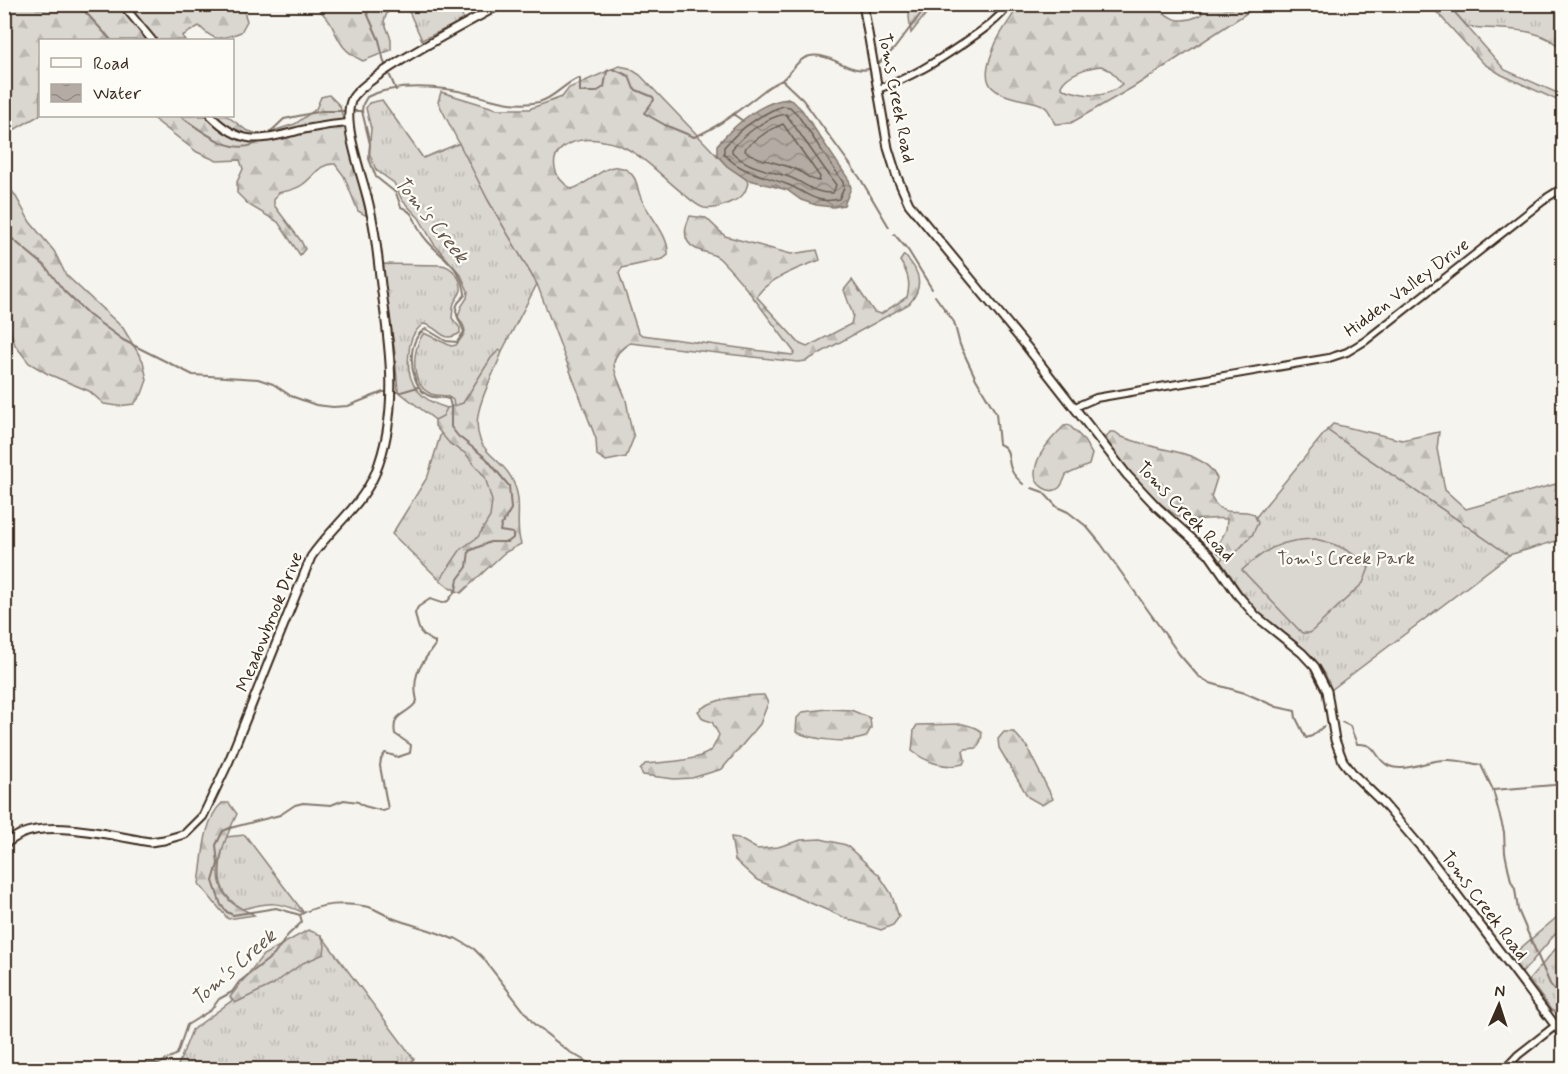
<svg xmlns="http://www.w3.org/2000/svg" width="1568" height="1074" viewBox="0 0 1568 1074" font-family="Mynerve,sans-serif">
  <style>
    .grass { fill: url(#grass-tufts); stroke: #8a8077; stroke-width: 1.5 }
    .forest { fill: url(#forest-firs); stroke: #8a8077; stroke-width: 1.5; fill-rule: evenodd }
    .pitch { fill: #dad6d0; stroke: #8a8077; stroke-width: 1.5 }
    .water { fill: url(#water-waves); stroke: #84786e; stroke-width: 1.5 }
    .lines { fill: none; stroke-linecap: round; stroke-linejoin: round }
    .shore { stroke: #6b5e54; stroke-width: 1.5 }
    .stream { stroke: #84786e; stroke-width: 2 }
    .minor-casing { stroke: #3b2a1e; stroke-width: 10 }
    .tertiary-casing { stroke: #3b2a1e; stroke-width: 11 }
    .minor { stroke: #fdfcf7; stroke-width: 6 }
    .tertiary { stroke: #fdfcf7; stroke-width: 7 }
    .labels { text-anchor: middle; dominant-baseline: central; stroke-width: 4.5; stroke-linejoin: round; paint-order: stroke }
    .street-label { font-size: 18px; fill: #3b2a1e; stroke: #fdfcf7 }
    .park-label { font-size: 18px; fill: #63554a; stroke: #fdfcf7 }
    .water-label { font-size: 20px; font-style: italic; fill: #65584d; stroke: #fdfcf7 }
  </style>
  <defs>
    <pattern id="grass-tufts" width="24" height="20" patternUnits="userSpaceOnUse" patternTransform="scale(1.5)"><rect width="24" height="20" fill="#dad6d0"/><path d="M3 7l-1-3M5 7V3M7 7l1-3M15 17l-1-3M17 17v-4M19 17l1-3" fill="none" stroke="#bcb8b2"/></pattern>
    <pattern id="forest-firs" width="22" height="20" patternUnits="userSpaceOnUse" patternTransform="scale(1.5)"><rect width="22" height="20" fill="#dad6d0"/><path d="M5 1l3.5 6h-7zM16 11l3.5 6h-7z" fill="#bcb8b2"/></pattern>
    <pattern id="water-waves" width="16" height="10" patternUnits="userSpaceOnUse" patternTransform="scale(1.5)"><rect width="16" height="10" fill="#b4aca4"/><path d="M0 5q4-4 8 0t8 0" fill="none" stroke="#948c85"/></pattern>
  </defs>
  <rect width="100%" height="100%" fill="#f5f4ee"/>
  <filter id="ink" filterUnits="userSpaceOnUse"><feTurbulence type="fractalNoise" baseFrequency=".0167" numOctaves="2"/><feDisplacementMap in="SourceGraphic" scale="12" xChannelSelector="R" yChannelSelector="G"/><feConvolveMatrix kernelMatrix="1 2 1 2 8 2 1 2 1" color-interpolation-filters="sRGB"/></filter>
  <g filter="url(#ink)">
    <path class="grass" d="M406,5H458L464,20L422,40Z
      M1448,5H1563V51C1542,25 1499,30 1468,27Z
      M382,100L423,158L460,143L488,200L537,284L468,416L454,407L453,400C443,392 440,398 431,394C410,384 411,349 424,333L451,346L456,345C467,332 468,331 458,317L461,307L467,298L468,291L461,275L434,244L419,218L402,200L394,183L376,170L369,153L371,129L366,108L369,103Z
      M382,264L441,265C452,266 462,279 461,290C460,295 456,298 454,303C452,308 453,313 452,318L460,328V333C441,345 440,326 423,324C413,332 410,340 409,352C405,382 419,400 447,408L446,422L497,481L492,531L440,580L392,534L428,476L443,426L398,391L395,354Z
      M1327,430L1509,555L1331,690C1322,651 1283,637 1256,610C1242,595 1232,577 1220,561Z
      M245,835L304,913C278,901 270,902 242,909C213,891 219,870 224,841L226,837Z
      M1563,912V925L1522,973L1510,957Z
      M321,935L414,1059L403,1070H175L177,1068L192,1030Z
      M1563,940V1009L1557,1013L1551,1010L1529,980Z"/>
    <path class="forest" d="M1019,4L1157,5C1169,21 1182,24 1201,15L1204,5H1259L1135,86L1071,123L1055,124C1052,119 1050,111 1046,108C1041,102 1031,102 1024,100C985,92 980,82 995,45C1001,30 1012,19 1019,4ZM1101,66L1111,71L1122,84C1104,101 1084,95 1063,89L1061,86C1067,74 1088,67 1101,66Z
      M5,5H242L247,21L241,32C219,40 216,43 199,26L182,36L185,40H40V115L5,135Z
      M314,5H390L384,21L391,39V50L363,61C343,51 340,43 331,24C327,17 320,11 314,5Z
      M910,5H933L911,33L909,17Z
      M1430,5H1448L1505,70L1562,95L1563,100L1559,101L1502,75L1484,64Z
      M619,66L629,68L640,75L727,166L746,179L748,183C745,194 742,198 731,202C723,206 714,210 704,208C697,206 691,200 685,195C664,179 644,155 619,145C604,140 584,136 569,144C546,155 553,179 572,189C587,185 605,165 617,167C623,167 630,171 633,176C638,182 637,190 641,198C649,216 670,236 668,255L663,259L622,268L619,273L638,332L642,335L792,355L795,353C771,322 748,287 720,259C711,251 695,253 688,242C683,234 686,225 690,216L706,218L725,236L791,254L817,250L820,260C803,266 763,281 757,297L800,344L807,347L851,324L853,315L844,290L852,280L874,312L881,314L907,297C911,283 908,273 900,261L904,255C920,270 925,286 909,304L806,361L798,362L630,343C601,360 619,377 626,400C629,413 629,424 634,437L626,457L606,461L597,455L596,439L537,284L488,200L438,102L441,92L497,109H529L562,97L569,88Z
      M329,95L340,106L367,216L358,211L344,176L335,164C319,163 314,177 302,185C295,190 286,191 278,193L274,200V205L301,241L305,249L300,255L278,222L249,205L237,193V182L243,169L240,160L217,161L197,152L150,116H227L246,130L260,135L295,124L316,109L321,97Z
      M5,183L15,195L30,222L54,251L66,275L123,328L143,361L147,380L142,394L134,404L118,406L104,404L89,391L48,374L29,363L15,345L5,315Z
      M499,350L502,352C492,381 461,424 488,452C502,466 512,472 517,493C521,510 515,527 521,544L504,553L461,593L453,589H451L440,580L461,549L478,537L490,517L492,501L485,477L465,453L450,444L435,426V420L443,416L447,408L463,403L491,358Z
      M1333,424L1402,440L1439,432L1437,449L1445,490L1466,509L1563,482V539L1509,555L1327,430Z
      M1069,425L1083,439L1092,454L1089,465L1066,475C1064,480 1063,484 1059,488C1050,495 1036,486 1035,475C1034,456 1052,438 1064,426Z
      M1110,432H1115L1122,437C1134,441 1147,445 1159,448C1182,453 1205,456 1217,478L1211,497C1223,520 1235,507 1254,514L1258,523L1252,535L1228,561L1217,552V547L1226,530L1227,519C1214,517 1199,521 1186,519C1165,516 1115,457 1106,438Z
      M764,695L768,703L760,724L722,769L692,778L674,779L643,775L640,770L645,764C661,762 701,762 712,749C715,745 717,739 719,735L712,722L703,719L698,711C715,697 743,696 764,695Z
      M827,709L851,710L870,718L871,728L866,737C846,744 815,740 796,732L797,718L803,712Z
      M963,724C979,728 988,730 977,748L965,749L963,751L965,760L963,764C945,769 926,762 912,751L914,730L917,725Z
      M1004,732H1014L1027,747L1053,799L1042,805L1028,797L999,748L998,739Z
      M222,803H229L237,814C225,838 207,877 230,901C236,907 247,911 254,915L228,919L199,884C203,859 203,820 222,803Z
      M731,837L738,838L757,849L778,847L801,840L821,839L846,845L879,875L891,893L899,917L893,925L881,930L850,920L757,880L735,860Z
      M308,930L321,935L325,945L324,954L303,963L272,985L235,1003L230,997L263,955Z"/>
    <path class="pitch" d="M1315,539C1337,544 1353,551 1369,568L1363,583L1310,633H1302L1242,570C1268,548 1280,540 1315,539Z"/>
    <path class="water" d="M788,99L794,102L802,110L849,180L851,188L844,205L833,207L816,205L801,200L787,190L746,179L727,166L717,155V145C734,126 761,101 788,99Z"/>
    <g class="lines">
      <path class="shore" d="M783,106L790,107L797,114L843,182L844,188L839,199C814,205 806,191 786,184C763,175 741,173 724,154V147C740,129 760,114 783,106Z
        M786,114L836,185L833,193C813,194 806,183 789,177C769,170 747,168 732,152V149C745,134 766,117 786,114Z
        M783,124L820,177L819,181C810,180 805,174 797,170C780,162 761,162 745,151L746,147L768,131Z"/>
      <path class="stream" d="M78,4L111,40
        M363,4L379,40L384,62L396,90
        M877,65L894,49L922,12L925,4
        M782,80L803,100L860,178L889,227
        M733,114L743,121
        M180,116C202,131 235,160 262,140
        M266,136L284,119L322,111H362
        M4,232L45,266L64,291L89,315L123,340L193,375L258,379L273,384L291,396L316,405L333,407L348,406L383,392H401L418,387
        M894,234L908,250L932,289
        M935,296L954,322L960,345L976,379L996,413L999,444C1013,450 1006,460 1012,471C1014,476 1019,480 1023,484
        M1032,488L1043,492L1057,507L1068,512L1086,526L1101,544L1179,654L1198,676L1210,683L1245,693L1277,707L1295,711L1296,718L1306,738L1312,736L1324,726
        M1342,722L1350,726L1357,744C1379,743 1373,758 1389,766C1405,773 1427,760 1444,760C1456,759 1469,763 1481,765L1493,790L1504,832L1505,853L1511,881L1515,889L1518,910L1550,984L1562,999
        M1493,790L1554,785L1564,780
        M300,915C318,903 348,902 369,907C378,910 386,916 395,919C414,926 434,930 453,939L455,938L474,949L483,958L534,1024L568,1051L601,1070
        M122,1070L135,1064H159L177,1054L187,1025L211,1010L219,999L232,992L239,982L274,955L288,935L302,922L300,915L276,908L233,915L227,912L221,905L213,881L218,864L216,845L223,831L230,828L280,815L295,805L303,803L331,805L344,800L358,802L364,806L383,811L388,809L380,766L381,759L385,753L398,757L410,753L411,745L395,734C391,711 408,716 417,701C411,675 420,666 435,645V642C418,634 419,630 415,613L418,607L430,599L442,603L448,601L456,590L458,579L467,567L469,551L490,542H508L513,538V533L500,531L501,526L511,509L509,486L486,458L458,436L451,427V406L449,399C440,395 434,401 423,392C409,378 406,338 426,329L446,341L457,342L464,332C462,324 452,312 458,303C460,300 463,298 465,295C465,287 460,275 455,269C445,256 428,246 420,231C414,220 414,212 401,207L396,193L376,177L369,159L370,144L362,111L363,104L367,97C395,83 442,86 471,94C493,100 516,107 539,102C554,98 564,84 578,78L580,79V92H596L604,87L607,71L613,69L629,76L634,89L653,97L654,100L644,113L665,125L694,137C721,126 743,107 766,89C771,85 777,83 782,80C791,73 798,58 810,56C831,52 851,76 872,68"/>
      <defs>
        <path id="minor" d="M122,4L152,40
          M878,89C910,78 936,62 964,43C981,31 997,21 1010,4
          M211,116C245,150 265,138 306,129C320,126 334,124 348,123
          M1075,407L1096,398L1329,358L1347,352L1365,341L1548,197L1564,187
          M1504,1070L1518,1055L1564,1019"/>
        <path id="tertiary" d="M863,4L888,148L897,177L909,204L1027,347L1127,475L1157,507L1209,554L1237,594L1256,616L1302,653L1315,667L1327,691L1335,740L1343,761L1354,775L1383,803L1425,852L1564,1037
          M4,844C10,841 15,837 21,834C54,820 114,836 150,842L164,840L185,834L203,816L229,761L311,557C331,528 361,506 375,474C400,413 390,348 381,285C378,260 376,234 370,209C365,182 340,122 352,99C365,75 472,21 501,4"/>
      </defs>
      <use href="#minor" class="minor-casing"/>
      <use href="#tertiary" class="tertiary-casing"/>
      <use href="#minor" class="minor"/>
      <use href="#tertiary" class="tertiary"/>
    </g>
  </g>
  <g class="labels">
    <g class="street-label">
      <text transform="translate(896 98) rotate(79)">Toms Creek Road</text>
      <text transform="translate(1407 288) rotate(-37)">Hidden Valley Drive</text>
      <text transform="translate(1185 512) rotate(46)">Toms Creek Road</text>
      <text transform="translate(270 622) rotate(-68)">Meadowbrook Drive</text>
      <text transform="translate(1484 906) rotate(53)">Toms Creek Road</text>
    </g>
    <g class="park-label">
      <text x="1346" y="559">Tom's Creek Park</text>
    </g>
    <g class="water-label">
      <text transform="translate(431 220) rotate(51)">Tom's Creek</text>
      <text transform="translate(234 968) rotate(-41)">Tom's Creek</text>
    </g>
  </g>
  <rect width="1568" height="1074" fill="none" stroke="#fdfcf7" stroke-width="24"/>
  <rect x="12" y="12" width="1544" height="1050" fill="none" stroke="#3b2a1e" stroke-width="2" filter="url(#ink)"/>
  <rect x="39" y="39" width="195" height="78" fill="#fdfcf7" stroke="#afa8a0" stroke-width="1.5"/>
  <rect x="51" y="58" width="30" height="9" fill="#fdfcf7" stroke="#afa8a0" stroke-width="1.5"/>
  <text x="93" y="69" font-size="18" fill="#3b2a1e">Road</text>
  <rect x="51" y="84" width="30" height="18" fill="url(#water-waves)" stroke="#afa8a0" stroke-width="1.5"/>
  <text x="93" y="99" font-size="18" fill="#3b2a1e">Water</text>
  <g transform="translate(1499 1005) rotate(3)" stroke="#fdfcf7" stroke-width="4.5" paint-order="stroke">
  <path d="M0-4.5L10 22L0 15L-10 22Z" fill="#3b2a1e"/>
  <text y="-9" font-size="16" font-weight="bold" text-anchor="middle" fill="#3b2a1e">N</text>
  </g>
</svg>
